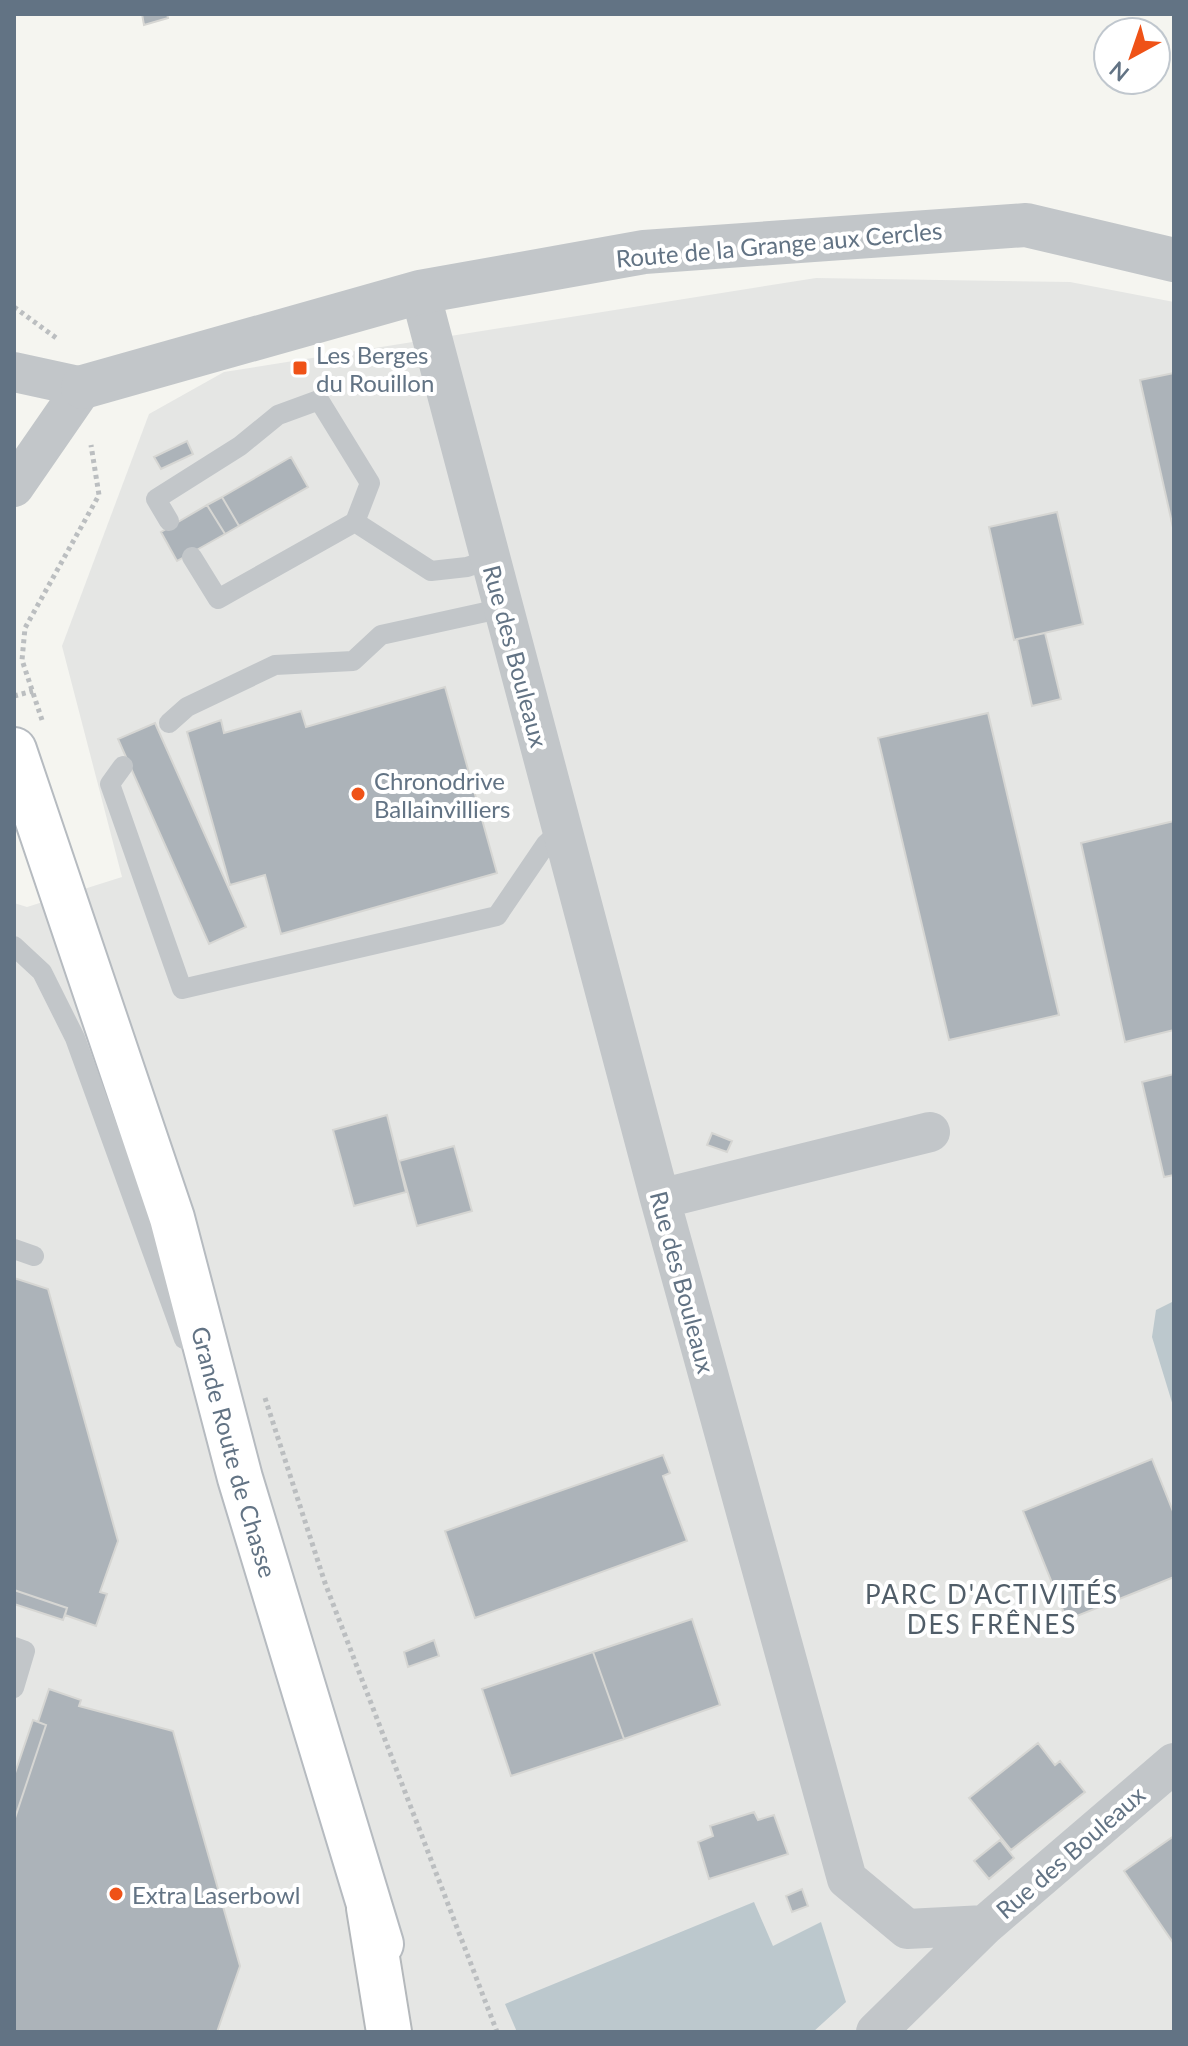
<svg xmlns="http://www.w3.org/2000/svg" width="1188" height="2046" viewBox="0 0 1188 2046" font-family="Lato,sans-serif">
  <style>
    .built { fill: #e5e6e4 }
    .water { fill: #bcc8cd }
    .building { fill: #acb3b9; stroke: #d6d6d3; stroke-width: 2 }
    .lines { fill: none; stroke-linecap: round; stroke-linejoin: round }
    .secondary-casing { stroke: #b6bbc0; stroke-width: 48 }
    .trunk-casing { stroke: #b4b8bb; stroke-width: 48 }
    .path { stroke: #bbbec0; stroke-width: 5; stroke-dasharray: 4 4; stroke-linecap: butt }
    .service { stroke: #c2c6c9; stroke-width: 20 }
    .minor { stroke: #c2c6c9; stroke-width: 40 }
    .tertiary { stroke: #c2c6c9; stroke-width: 44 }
    .secondary { stroke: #fff; stroke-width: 44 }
    .trunk { stroke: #fff; stroke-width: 44 }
    .poi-dot { fill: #ef5217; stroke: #fff; stroke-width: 3 }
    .labels { text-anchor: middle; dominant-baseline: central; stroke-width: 8; stroke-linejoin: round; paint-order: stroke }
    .street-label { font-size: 24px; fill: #627384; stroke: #fff }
    .poi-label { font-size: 24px; fill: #627384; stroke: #fff; text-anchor: start }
    .neighbourhood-label { font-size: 26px; letter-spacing: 2px; fill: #505d68; stroke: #fff }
  </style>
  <rect width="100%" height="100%" fill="#f5f5f0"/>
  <path class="built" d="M816,278L1070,282L1174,302V2032H14V903L27,907L122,877L62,646L149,414L224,372Z"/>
  <path class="water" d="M1174,1301V1409L1152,1337L1156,1310Z
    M754,1902L773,1946L821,1922L846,2002L813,2032H517L505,2004Z"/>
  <path class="building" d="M142,14H167L168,18L144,25Z
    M1174,373V532L1140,380Z
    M187,441L193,454L161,469L154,457Z
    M291,457L308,487L239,526L222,497Z
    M222,497L239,526L225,534L207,505Z
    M207,505L225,534L177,561L161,532Z
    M1057,512L1083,624L1014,640L989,527Z
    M1045,633L1061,699L1032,706L1017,639Z
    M445,687L497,873L281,934L265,875L230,885L187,732L221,720L224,733L301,711L306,727Z
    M988,713L1059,1015L949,1040L878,738Z
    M155,723L246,927L209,944L118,739Z
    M1174,821V1030L1125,1042L1081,843Z
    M1174,1074V1175L1164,1177L1142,1082Z
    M387,1115L406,1192L354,1206L333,1130Z
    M712,1133L732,1141L727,1152L707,1145Z
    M454,1146L472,1211L417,1226L399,1161Z
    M14,1278L48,1289L118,1541L100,1592L107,1594L96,1626L65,1615L67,1608L14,1590Z
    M663,1455L670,1473L663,1476L687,1541L475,1618L445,1531Z
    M1152,1459L1174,1514V1577L1067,1620L1023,1511Z
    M14,1590L67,1608L63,1620L14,1604Z
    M692,1619L720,1705L624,1739L593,1652Z
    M434,1640L439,1656L408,1667L404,1652Z
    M593,1652L624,1739L511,1776L482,1689Z
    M49,1689L81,1700L79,1706L173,1731L240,1966L217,2032H14V1821L46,1725L38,1722Z
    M33,1720L46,1725L14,1821V1776Z
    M1038,1743L1055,1765L1060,1761L1085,1792L1011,1850L969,1798Z
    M754,1812L758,1820L774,1815L788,1854L709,1879L698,1842L713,1836L710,1826Z
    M1174,1836V1944L1124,1871Z
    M1000,1840L1014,1858L989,1879L974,1861Z
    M802,1889L808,1906L792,1912L786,1896Z"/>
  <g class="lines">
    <defs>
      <g id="secondary">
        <path id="s1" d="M14,750L172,1218L240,1478L381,1944"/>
      </g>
      <path id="trunk" d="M369,1908L389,2032"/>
    </defs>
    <use href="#secondary" class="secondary-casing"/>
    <use href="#trunk" class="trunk-casing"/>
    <path class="path" d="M14,307L59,340
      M14,696L33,691
      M42,720L22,660L25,628L99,495L91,445
      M265,1398L325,1583L497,2032"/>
    <path class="service" d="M169,521L156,499L240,446L278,415L319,400L370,483L355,522L218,599L192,557
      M355,522L431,571L467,567L491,559
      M169,723L187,707L275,665L353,661L381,635L504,608
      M123,766L110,784L182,989L497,916L546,844L562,829
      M14,946L42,972L75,1038L184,1339
      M14,1249L34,1256
      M14,1647L25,1651L14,1688"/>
    <path class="minor" d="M420,292L660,1199L847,1879L907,1929L985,1925L1174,1763
      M14,372L83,387L14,487
      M660,1199L930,1132
      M876,2032L985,1925"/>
    <path class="tertiary" d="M83,387L420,292L644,252L1026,225L1174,260"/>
    <use href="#secondary" class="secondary"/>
    <use href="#trunk" class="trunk"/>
  </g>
  <g class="poi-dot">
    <rect x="292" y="360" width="16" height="16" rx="4"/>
    <circle cx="358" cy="794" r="8"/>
    <circle cx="116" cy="1894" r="8"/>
  </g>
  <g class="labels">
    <g class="street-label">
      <text transform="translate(779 244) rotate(-5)">Route de la Grange aux Cercles</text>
      <text transform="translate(516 656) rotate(75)">Rue des Bouleaux</text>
      <text transform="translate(683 1282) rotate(75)">Rue des Bouleaux</text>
      <text stroke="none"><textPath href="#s1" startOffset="736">Grande Route de Chasse</textPath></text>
      <text transform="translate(1070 1852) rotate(-41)">Rue des Bouleaux</text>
    </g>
    <g class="poi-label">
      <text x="316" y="354">Les Berges<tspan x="316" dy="28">du Rouillon</tspan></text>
      <text x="374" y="780">Chronodrive<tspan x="374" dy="28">Ballainvilliers</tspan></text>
      <text x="132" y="1894">Extra Laserbowl</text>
    </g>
    <g class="neighbourhood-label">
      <text x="992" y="1594">PARC D'ACTIVITÉS<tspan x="992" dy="30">DES FRÊNES</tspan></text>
    </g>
  </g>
  <rect width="1188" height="2046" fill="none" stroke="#627384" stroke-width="32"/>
  <g transform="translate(1132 56) rotate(220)"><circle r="38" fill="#ffffff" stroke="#c0c7ce" stroke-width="2"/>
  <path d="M0-6L14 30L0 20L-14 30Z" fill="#ef5217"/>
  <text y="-12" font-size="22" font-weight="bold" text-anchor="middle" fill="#627384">N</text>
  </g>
</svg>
